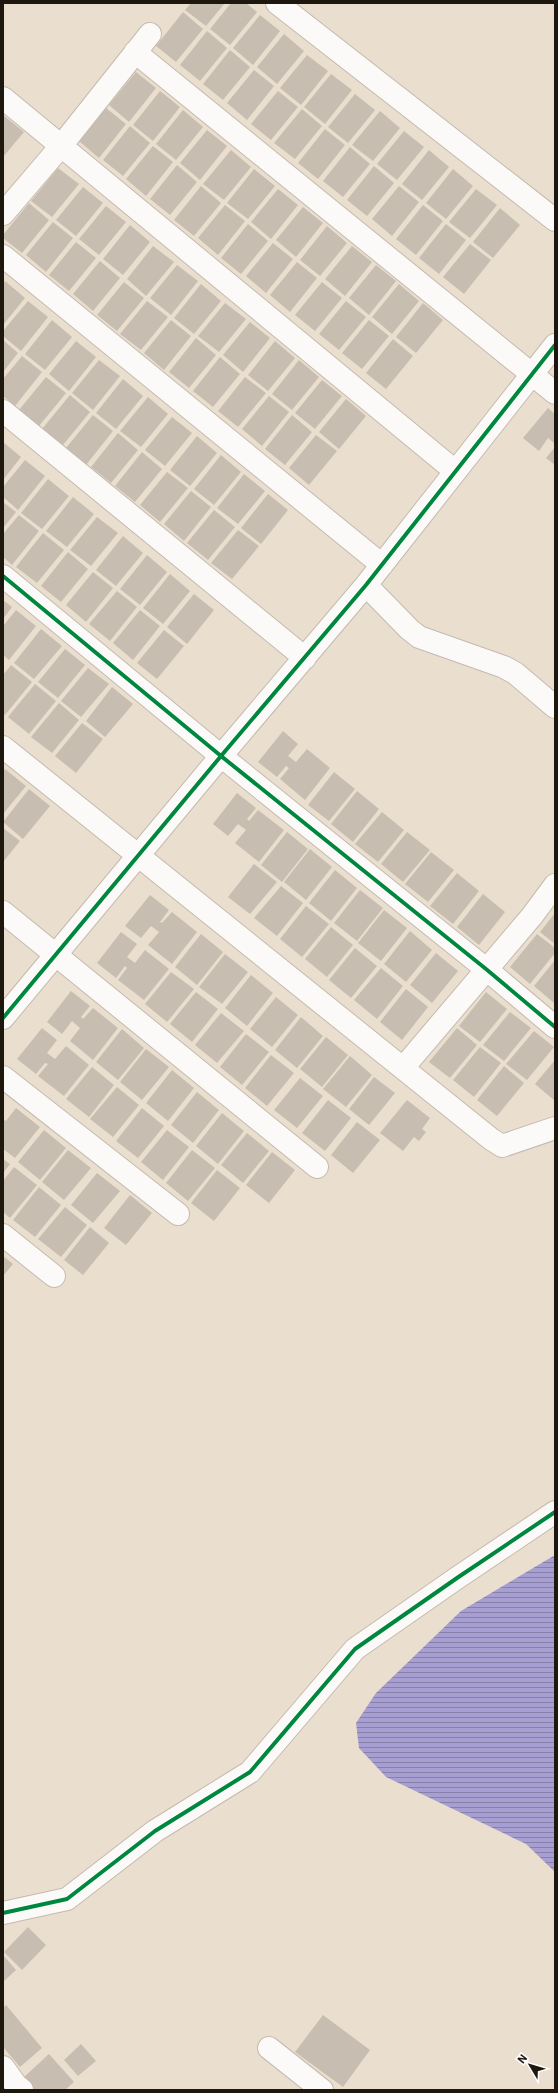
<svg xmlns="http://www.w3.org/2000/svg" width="558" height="2093" viewBox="0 0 558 2093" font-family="Roboto,sans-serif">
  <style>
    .water { fill: url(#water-rules) }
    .building { fill: #c7beb1 }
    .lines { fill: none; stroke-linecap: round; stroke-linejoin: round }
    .street-casing { stroke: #c4baae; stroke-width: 24 }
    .street { stroke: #fcfaf8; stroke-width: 22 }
    .cycleway-casing { stroke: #fff; stroke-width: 6 }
    .cycleway { stroke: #00873e; stroke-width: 4 }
  </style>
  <defs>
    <pattern id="water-rules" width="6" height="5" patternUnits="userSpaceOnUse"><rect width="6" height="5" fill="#a79ed1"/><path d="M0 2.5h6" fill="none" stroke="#8780a8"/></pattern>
  </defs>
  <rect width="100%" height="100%" fill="#eadece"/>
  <path class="water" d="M555,1555V1872L526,1844L386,1777L359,1748L356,1723L376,1693L461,1611Z"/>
  <path class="building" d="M191,3H225L206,26L185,10Z
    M231,3H246L257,12L230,45L210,29Z
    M183,12L203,29L176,62L156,46Z
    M260,15L280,31L253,65L233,48Z
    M207,31L227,48L200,81L180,65Z
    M284,34L304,51L277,84L257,67Z
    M230,50L250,67L223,100L203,84Z
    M307,55L328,71L301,105L280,88Z
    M254,70L274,86L247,120L227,103Z
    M136,72L156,88L129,122L109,105Z
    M331,74L352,90L325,124L304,107Z
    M160,91L180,107L153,141L133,125Z
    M278,91L298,107L271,140L251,124Z
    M355,94L375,110L348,143L328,127Z
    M106,108L126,124L99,158L79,141Z
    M302,109L322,126L295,159L274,143Z
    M183,110L203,127L176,160L156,144Z
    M380,111L400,128L373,161L352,145Z
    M3,115L24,132L3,157Z
    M130,126L150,143L123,176L103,160Z
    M325,129L345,145L318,179L298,163Z
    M207,130L227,146L200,180L180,163Z
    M404,131L424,147L397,180L377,164Z
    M153,146L173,162L146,196L126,179Z
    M350,147L370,164L343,197L323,181Z
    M231,150L251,167L224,200L203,184Z
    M429,150L449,167L422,200L402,184Z
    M177,165L197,182L170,215L150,199Z
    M374,166L394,183L367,216L347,200Z
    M58,168L79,184L52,217L31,201Z
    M254,169L275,186L248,219L227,203Z
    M453,169L473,186L446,219L426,203Z
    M201,186L221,203L194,236L174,220Z
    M399,186L419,202L392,236L372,219Z
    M83,187L103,203L76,236L56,220Z
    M278,189L298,205L271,239L251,222Z
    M476,189L497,205L470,238L449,222Z
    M29,203L49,220L22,253L3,238V235Z
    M225,205L245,221L218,255L198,238Z
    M423,205L443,221L416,255L396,239Z
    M106,206L126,222L99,255L79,239Z
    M303,207L323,223L296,257L276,240Z
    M500,208L520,225L493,258L473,242Z
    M53,222L73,238L46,272L26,255Z
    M248,224L268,241L241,274L221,258Z
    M446,224L466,240L439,274L419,258Z
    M130,225L150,242L123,275L103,259Z
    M327,226L347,243L320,276L300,260Z
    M76,242L96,258L69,291L49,275Z
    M273,243L293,259L266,293L246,276Z
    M470,244L491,260L464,294L443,277Z
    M153,246L174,262L146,296L127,279Z
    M352,246L372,262L345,296L325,279Z
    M100,261L120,278L93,311L73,294Z
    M297,262L317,278L290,312L270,295Z
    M177,265L198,281L171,315L150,298Z
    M376,265L396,281L369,315L349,298Z
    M5,281L25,298L3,325V284Z
    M124,282L144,298L117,331L97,315Z
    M322,282L342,298L315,331L295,315Z
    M201,284L221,301L194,334L174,318Z
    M399,284L419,301L392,334L372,317Z
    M28,301L48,317L21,351L3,336V331Z
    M147,301L168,317L141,350L120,334Z
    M346,301L366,317L339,350L319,334Z
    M225,303L246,319L219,352L198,336Z
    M423,303L443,320L416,353L396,337Z
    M52,320L72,337L45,370L25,354Z
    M171,320L191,336L164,370L144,353Z
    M369,320L389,336L362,369L342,353Z
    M250,322L270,338L243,372L223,355Z
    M196,338L216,355L189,388L169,372Z
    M393,339L413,356L386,389L366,373Z
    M3,340L18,353L3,372Z
    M76,341L96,357L69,391L49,374Z
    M275,341L295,358L268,391L248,375Z
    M22,356L42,372L15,406L3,396V379Z
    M220,357L240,374L213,407L193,391Z
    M99,360L120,376L93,410L72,393Z
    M299,360L319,377L292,410L272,394Z
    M46,377L66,393L39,426L19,410Z
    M245,377L266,393L238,427L218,411Z
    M123,379L143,396L116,429L96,413Z
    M322,380L342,396L315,429L295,413Z
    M70,395L90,412L63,445L42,429Z
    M269,396L289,412L262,446L242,429Z
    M148,397L168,414L141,447L120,431Z
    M346,399L366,416L339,449L319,432Z
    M548,408L555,414V444L548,438L539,451L523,438Z
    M93,415L113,431L86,465L66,448Z
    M292,415L312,432L285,465L265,449Z
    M172,417L192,433L165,466L145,450Z
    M118,433L138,450L111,483L91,467Z
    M316,435L337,451L309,485L289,468Z
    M197,436L217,453L190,486L170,470Z
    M3,442L21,457L3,480Z
    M555,447V465L546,458Z
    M142,452L162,469L135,502L115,486Z
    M221,455L241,472L214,505L194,489Z
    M25,460L45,476L18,510L3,497V487Z
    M167,472L188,488L160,522L140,505Z
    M244,474L265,491L238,524L217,508Z
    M48,479L69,496L42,529L21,513Z
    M191,491L211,507L184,541L164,524Z
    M268,494L288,510L261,544L241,528Z
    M73,497L94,514L67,547L46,531Z
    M3,502L16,512L3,528Z
    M214,510L235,527L208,560L187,543Z
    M19,515L39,531L12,565L3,557V534Z
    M97,517L118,533L91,566L70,550Z
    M238,530L259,546L232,579L211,563Z
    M43,533L64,550L37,583L16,567Z
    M123,536L143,553L116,586L96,570Z
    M68,552L88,569L61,602L41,586Z
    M147,555L167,572L140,605L120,589Z
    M93,572L113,588L86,622L66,605Z
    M170,574L190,591L163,624L143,608Z
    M117,591L137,607L110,641L89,624Z
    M194,594L214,610L187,644L167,627Z
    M3,600L12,607L3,619Z
    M16,610L36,626L9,660L3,655V626Z
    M140,610L160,626L133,660L113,643Z
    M41,629L62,646L34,679L14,663Z
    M164,630L184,646L157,679L137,663Z
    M65,649L85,665L58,698L38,682Z
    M11,665L32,682L5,715L3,714V675Z
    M88,668L109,684L81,717L61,701Z
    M35,684L56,701L29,734L8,717Z
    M112,687L133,704L105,737L86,721Z
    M59,703L79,720L52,753L31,737Z
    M82,723L103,739L76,773L55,756Z
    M283,731L298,744L288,756L296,762L307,749L330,768L305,800L280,779L289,768L286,766L277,777L258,762Z
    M5,769L26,786L3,814V772Z
    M334,772L355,789L329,821L308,805Z
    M29,789L50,806L23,839L3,822Z
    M357,791L379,809L353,842L331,824Z
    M237,793L256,808L247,819L249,821L258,810L284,830L259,862L235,843L246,830L238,824L228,836L213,824Z
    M382,812L404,830L378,862L355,844Z
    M3,828L20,841L3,862Z
    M287,832L308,849L282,882L261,865Z
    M407,832L430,850L403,882L381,864Z
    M310,849L332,867L306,900L284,882Z
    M431,852L454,870L428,902L405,884Z
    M254,864L277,882L250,914L228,897Z
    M335,870L357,888L331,921L309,903Z
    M457,873L479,891L453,924L430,906Z
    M281,886L303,903L277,936L254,918Z
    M360,890L383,908L357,941L334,923Z
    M483,894L505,912L479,945L457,927Z
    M150,895L169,910L160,922L162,923L172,912L197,932L172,964L148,945L159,932L151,926L141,938L125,926Z
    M306,906L329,924L302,957L280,939Z
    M384,910L407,928L381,961L358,943Z
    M555,913V944L540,932Z
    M331,927L353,945L327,977L305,959Z
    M410,931L432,950L406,982L384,964Z
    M121,932L137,944L127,957L135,963L145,950L169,969L144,1000L118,980L127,968L125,966L116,978L97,963Z
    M201,934L223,952L197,985L175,967Z
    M537,934L555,948V953L530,984L510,967Z
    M355,948L377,966L351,998L329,980Z
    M436,953L458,971L432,1003L410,985Z
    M225,954L248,972L222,1004L199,987Z
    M555,960V1002L554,1003L534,986Z
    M381,968L403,986L377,1019L354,1000Z
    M171,972L194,989L167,1022L145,1004Z
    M251,975L273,993L247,1026L225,1008Z
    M406,989L428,1007L402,1040L380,1022Z
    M71,991L90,1006L81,1017L83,1019L93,1008L118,1028L93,1060L70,1041L80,1028L72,1021L62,1034L47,1022Z
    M196,992L218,1009L192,1042L170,1024Z
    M486,992L507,1009L480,1042L459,1026Z
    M276,997L298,1015L272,1047L250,1029Z
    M510,1012L531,1028L504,1061L483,1045Z
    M221,1013L244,1031L217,1063L195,1045Z
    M301,1017L323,1036L297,1068L275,1050Z
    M42,1028L57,1040L47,1053L55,1059L66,1046L89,1065L64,1096L38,1076L48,1064L45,1063L36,1074L17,1059Z
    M457,1028L477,1045L450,1078L429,1062Z
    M122,1029L144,1048L118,1080L96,1062Z
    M534,1031L554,1047L527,1080L506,1064Z
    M246,1034L269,1052L242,1085L220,1067Z
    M326,1037L348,1055L322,1087L300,1069Z
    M480,1047L501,1063L474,1097L453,1080Z
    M146,1049L169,1067L142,1100L120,1082Z
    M271,1055L294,1073L267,1106L245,1088Z
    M350,1056L372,1075L346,1107L323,1089Z
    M555,1060V1101L535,1084Z
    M504,1066L524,1083L497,1116L477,1100Z
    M92,1067L114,1085L89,1117L66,1099Z
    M172,1070L194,1088L168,1121L146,1103Z
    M374,1077L395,1093L369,1125L349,1109Z
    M300,1078L323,1096L297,1128L274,1110Z
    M117,1087L139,1105L113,1137L90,1119Z
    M197,1092L219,1110L193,1143L171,1125Z
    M328,1100L351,1118L325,1151L302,1133Z
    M407,1100L430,1118L422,1129L426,1132L419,1141L414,1137L403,1151L380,1133Z
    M16,1108L40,1127L15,1158L3,1149V1119L6,1121Z
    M142,1108L164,1126L138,1158L116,1141Z
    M222,1113L244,1131L218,1164L196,1146Z
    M357,1122L380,1140L353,1173L331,1155Z
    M44,1130L66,1148L40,1180L18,1162Z
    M167,1130L189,1147L163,1180L141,1162Z
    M247,1133L269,1151L243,1183L221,1165Z
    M68,1150L91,1168L64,1200L42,1182Z
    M192,1150L215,1168L188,1201L166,1183Z
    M272,1152L295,1170L269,1203L246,1185Z
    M3,1159L10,1164L3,1173Z
    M14,1167L37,1185L10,1218L3,1212V1181Z
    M217,1170L240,1188L214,1221L191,1203Z
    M97,1173L120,1191L93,1223L71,1205Z
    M39,1187L61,1205L35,1237L13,1220Z
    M130,1195L152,1213L126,1245L104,1228Z
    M65,1207L87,1225L61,1257L38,1239Z
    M90,1227L109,1243L83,1275L64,1260Z
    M3,1256L13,1264L3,1276Z
    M28,1927L46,1945L22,1970L4,1952Z
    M3,1955L16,1970L3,1982Z
    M6,2005L42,2048L20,2067L3,2047V2008Z
    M323,2015L370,2050L343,2087L295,2052Z
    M81,2044L96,2061L78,2076L64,2060Z
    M49,2054L74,2082L65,2090H35L24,2077Z"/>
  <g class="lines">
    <defs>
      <path id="street" d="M277,3L555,220
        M135,52L555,393
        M3,98L455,471
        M3,214L61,146L150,34
        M3,256L382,565
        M3,411L305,658
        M3,576L221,756L486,969L555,1027
        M366,585L409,629L419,637L504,667L515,673L555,707
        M3,747L491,1139L502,1146L555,1128
        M3,912L317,1167
        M3,1018L221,756L366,585L555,345
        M403,1068L532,916L555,885
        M3,1077L178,1214
        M3,1235L54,1276
        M3,1913L67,1899L155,1831L250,1772L355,1649L457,1578L555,1512
        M269,2048L322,2090
        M3,2067L16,2085L22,2090"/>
    </defs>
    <use href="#street" class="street-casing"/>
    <use href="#street" class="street"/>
    <defs>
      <path id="cycleway" d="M3,576L221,756L486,969L555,1027
        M3,1018L221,756L366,585L555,345
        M3,1913L67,1899L155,1831L250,1772L355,1649L457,1578L555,1512"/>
    </defs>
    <use href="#cycleway" class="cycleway-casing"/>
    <use href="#cycleway" class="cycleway"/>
  </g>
  <rect width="558" height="2093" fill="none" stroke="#1e170d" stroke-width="8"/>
  <g transform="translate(530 2065) rotate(308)" stroke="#ffffff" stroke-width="3" paint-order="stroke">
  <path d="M0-3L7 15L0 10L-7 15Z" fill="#1e170d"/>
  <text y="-6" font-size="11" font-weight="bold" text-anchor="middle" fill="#1e170d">N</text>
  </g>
</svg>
